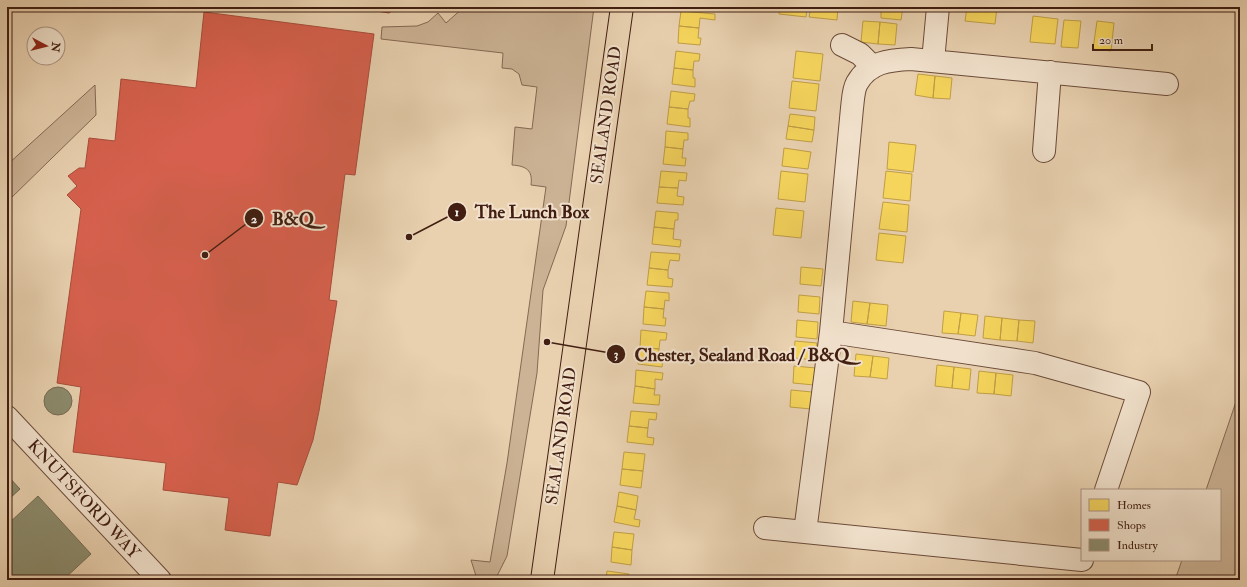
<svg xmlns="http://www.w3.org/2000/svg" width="1247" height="587" viewBox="0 0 1247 587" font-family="'IM FELL Double Pica',serif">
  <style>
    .green { fill: #ccb395; stroke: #866853 }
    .homes { fill: #f6d55c; stroke: #c09e46 }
    .shops { fill: #d6604d; stroke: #a94c3b }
    .industry { fill: #8c8c6e; stroke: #766b52 }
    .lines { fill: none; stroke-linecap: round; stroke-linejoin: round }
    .minor-casing { stroke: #6b4b39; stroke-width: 24 }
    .major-casing { stroke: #411e11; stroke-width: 24 }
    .minor { stroke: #f1e1cc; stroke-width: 22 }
    .major { stroke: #e9d1b0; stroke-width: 22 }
    .labels { text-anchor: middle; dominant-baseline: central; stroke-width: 4; stroke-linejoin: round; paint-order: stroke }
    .street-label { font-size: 17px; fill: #411e11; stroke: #f1e1cc }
    .leader { fill: none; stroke: #411e11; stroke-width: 1.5 }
    .callout-dot { fill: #411e11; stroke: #f1e1cc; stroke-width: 1.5 }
    .mark-label { font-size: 12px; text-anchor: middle; font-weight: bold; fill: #fff }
    .callout-label { font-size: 18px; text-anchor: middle; font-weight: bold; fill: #411e11; stroke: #f1e1cc; stroke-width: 4; stroke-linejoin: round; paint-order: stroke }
  </style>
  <rect width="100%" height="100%" fill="#e9d1b0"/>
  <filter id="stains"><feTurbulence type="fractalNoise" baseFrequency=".005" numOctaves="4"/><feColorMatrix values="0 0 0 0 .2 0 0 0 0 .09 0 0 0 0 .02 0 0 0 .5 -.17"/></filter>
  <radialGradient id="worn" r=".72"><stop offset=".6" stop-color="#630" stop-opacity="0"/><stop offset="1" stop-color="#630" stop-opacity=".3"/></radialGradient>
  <path class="green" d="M464,7H594L566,226L543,290L537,373L507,556L498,574L493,580H466L476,576L471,560L490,562L507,463L546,187L531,185C533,170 526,166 512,165L515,127L532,129L537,87L522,85L519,74L512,69L502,68L503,53L381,39L382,27L417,26L428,22L438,13L446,23Z
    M95,85L96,115L7,202V165Z
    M1240,390V580H1175L1182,560H1220V490H1206Z"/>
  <path class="homes" d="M780,7H807L806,17L779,14Z
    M811,7H838L837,20L809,17Z
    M881,7H903L901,20L881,18Z
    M967,7H997L995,24L965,21Z
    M681,11L715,14V20L700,18L699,28L679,26Z
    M1033,16L1058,19L1055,44L1030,42Z
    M1064,20L1081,21L1078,48L1061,47Z
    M863,21L880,22L878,44L861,42Z
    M1097,21L1114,23L1111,51L1093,49Z
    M880,22L897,24L895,45L878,44Z
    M679,26L699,28L698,38H701L700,45L678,43Z
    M676,51L700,54L699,61H694L693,70L674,68Z
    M796,51L823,54L820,81L793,78Z
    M674,68L693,70V78H695V87L672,84Z
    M918,74L935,76L933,98L915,95Z
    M935,76L952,78L950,99L933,98Z
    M792,81L819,84L816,111L789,108Z
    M671,91L695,94L694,101H690L688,109L669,107Z
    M669,107L688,109V118H690V127L667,124Z
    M790,114L815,117L814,130L788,126Z
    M788,126L814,130L812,142L786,139Z
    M666,131L688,133V140H684L683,149L665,147Z
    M889,142L916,145L913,172L887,169Z
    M665,147L683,149L682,158H686L685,166L663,164Z
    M784,148L811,152L808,169L782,166Z
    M661,171L687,173L686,181L679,180L678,188L659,187Z
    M781,171L808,174L805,202L778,199Z
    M886,171L912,174L910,201L883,198Z
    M659,187L678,188L677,196L684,197L683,205L657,203Z
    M883,202L909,205L907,232L879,229Z
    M776,208L804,211L801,238L773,235Z
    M656,211L678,213V220H675L674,229L654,227Z
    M654,227L674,229L673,239L681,240L680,247L652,244Z
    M879,233L906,236L903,263L876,260Z
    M651,252L680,254L679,261L670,260L668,270L649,268Z
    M801,267L823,269L821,286L800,284Z
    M649,268L668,270V278L673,279L672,287L647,285Z
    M646,291L669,293V301L665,300L664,309L644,307Z
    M799,295L820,297L819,314L798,312Z
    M853,301L870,303L867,324L851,322Z
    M870,303L888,305L886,326L867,324Z
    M644,307L664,309L663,318H666L665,326L643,324Z
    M944,311L961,313L958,334L942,333Z
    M961,313L978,315L975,336L958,334Z
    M985,316L1002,318L1000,340L983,338Z
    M1002,318L1019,320L1017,341L1000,340Z
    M797,320L818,322L817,339L796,337Z
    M1019,320L1035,321L1033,343L1017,341Z
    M641,330L667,333L666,340H660L659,349L640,347Z
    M795,341L817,343L815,360L794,358Z
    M640,347L659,349L658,358L663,359L662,367L638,364Z
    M856,354L873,356L870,377L854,376Z
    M873,356L889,358L887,379L870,377Z
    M937,365L954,367L952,388L935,386Z
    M794,366L816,368L814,385L793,383Z
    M954,367L971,369L969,390L952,388Z
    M636,370L663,373L662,380L655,379V389L635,386Z
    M979,371L996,373L994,394L977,393Z
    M996,373L1013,375L1011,396L994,394Z
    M635,386L655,389L654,395H660L659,405L633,403Z
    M791,390L812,392L811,409L790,407Z
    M631,411L657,413L656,420L649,419L648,428L629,426Z
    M629,426L648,428L647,437L654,438L653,445L627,442Z
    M624,452L645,454L643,471L622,469Z
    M622,469L643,471L641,488L620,485Z
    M619,492L638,496L636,510L617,506Z
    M617,506L636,510L634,519L640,520L639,527L614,522Z
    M614,532L634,534L632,550L612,547Z
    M612,547L632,550L631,565L611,562Z
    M607,571L629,574L628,580H606Z"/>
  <path class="shops" d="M351,7H397L389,13Z
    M204,12L374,34L355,175L345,174L329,300L337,301L319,411L313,440L297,485L278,482L270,536L225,530L229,498L163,490L166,463L73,452L81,387L57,383L81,209L67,195L77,186L68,176L79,168H85L89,138L115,141L121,79L196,88Z"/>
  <path class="industry" d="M44 401a14 14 0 1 1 28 0a14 14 0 1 1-28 0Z
    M7,475L20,489L7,501Z
    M38,496L91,554L63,580H7V525Z"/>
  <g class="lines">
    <defs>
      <path id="minor" d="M842,45L860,54L873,67
        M933,61L938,7
        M1044,151L1050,72
        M831,332L1035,363L1139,392L1106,490
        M7,417L160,580
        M765,528L1082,560
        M805,532L831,332L852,108C853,101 853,90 857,83C869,62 889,60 911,59L1167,84"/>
      <path id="major" d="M542,580L622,7"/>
    </defs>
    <use href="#minor" class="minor-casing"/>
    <use href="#major" class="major-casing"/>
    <use href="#minor" class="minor"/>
    <use href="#major" class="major"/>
  </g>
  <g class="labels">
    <g class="street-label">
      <text transform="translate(606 115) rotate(-82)">SEALAND ROAD</text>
      <text transform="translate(561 436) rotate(-82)">SEALAND ROAD</text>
      <text transform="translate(84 499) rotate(47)">KNUTSFORD WAY</text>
    </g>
  </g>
  <path class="leader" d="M409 237L457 212M205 255L254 218M547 342L616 354"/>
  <g class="callout-dot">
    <circle cx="409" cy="237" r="4"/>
    <circle cx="205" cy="255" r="4"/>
    <circle cx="547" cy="342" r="4"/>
    <circle cx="457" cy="212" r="10"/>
    <circle cx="254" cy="218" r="10"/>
    <circle cx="616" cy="354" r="10"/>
  </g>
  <g class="mark-label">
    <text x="457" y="216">1</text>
    <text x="254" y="223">2</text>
    <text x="616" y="358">3</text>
  </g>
  <g class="callout-label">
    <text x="532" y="218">The Lunch Box</text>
    <text x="293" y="225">B&amp;Q</text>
    <text x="742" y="361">Chester, Sealand Road / B&amp;Q</text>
  </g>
  <rect width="1247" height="587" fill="none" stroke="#e9d1b0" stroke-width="24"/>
  <rect x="8" y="8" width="1231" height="571" fill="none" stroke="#411e11" stroke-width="2"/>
  <rect x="12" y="12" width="1223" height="563" fill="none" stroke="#411e11"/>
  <rect x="1081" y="489" width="140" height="72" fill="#f1e1cc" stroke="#ab9381"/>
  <rect x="1089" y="499" width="20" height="12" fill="#f6d55c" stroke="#ab9381"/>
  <text x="1117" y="509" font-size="12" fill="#411e11">Homes</text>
  <rect x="1089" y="519" width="20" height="12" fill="#d6604d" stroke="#ab9381"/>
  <text x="1117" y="529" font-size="12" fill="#411e11">Shops</text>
  <rect x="1089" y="539" width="20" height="12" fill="#8c8c6e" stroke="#ab9381"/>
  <text x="1117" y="549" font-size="12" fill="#411e11">Industry</text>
  <g transform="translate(46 46) rotate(97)"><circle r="19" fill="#f1e1cc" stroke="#ab9381"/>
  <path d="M0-3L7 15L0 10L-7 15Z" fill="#8f2418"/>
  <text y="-6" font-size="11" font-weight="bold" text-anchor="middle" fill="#411e11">N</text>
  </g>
  <path d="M1093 44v6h59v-6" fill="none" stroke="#411e11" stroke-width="2"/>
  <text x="1099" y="44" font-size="12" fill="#411e11" stroke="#f1e1cc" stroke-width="3" paint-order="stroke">20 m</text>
  <rect width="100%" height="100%" filter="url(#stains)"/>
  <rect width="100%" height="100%" fill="url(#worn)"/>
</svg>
